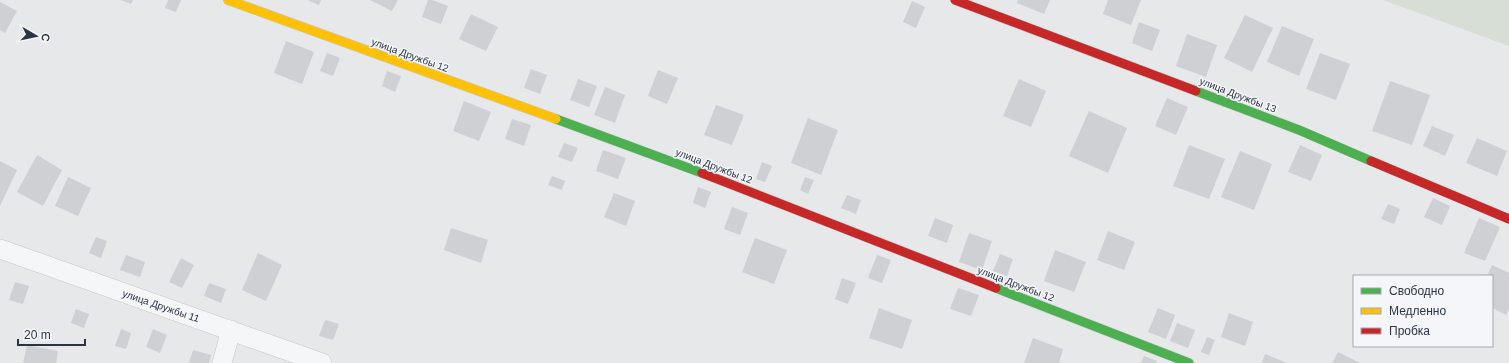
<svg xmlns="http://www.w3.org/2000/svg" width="1509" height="363" viewBox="0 0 1509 363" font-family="Helvetica,sans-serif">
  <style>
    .green { fill: #d6ded6 }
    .building { fill: #ced0d3 }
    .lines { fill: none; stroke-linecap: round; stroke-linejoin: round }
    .street-casing { stroke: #c4c6c8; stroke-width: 20 }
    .fast-casing { stroke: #c4c6c8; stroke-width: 10 }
    .slow-casing { stroke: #c4c6c8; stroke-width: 10 }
    .jam-casing { stroke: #c4c6c8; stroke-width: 10 }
    .street { stroke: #f5f6f7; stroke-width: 19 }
    .fast { stroke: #4caf50; stroke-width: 9 }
    .slow { stroke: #ffc107; stroke-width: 9 }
    .jam { stroke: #c62828; stroke-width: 9 }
    .labels { text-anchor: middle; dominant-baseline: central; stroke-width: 3; stroke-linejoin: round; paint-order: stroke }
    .street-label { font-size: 10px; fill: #2b3445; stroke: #f4f6f9 }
  </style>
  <rect width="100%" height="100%" fill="#e6e8ea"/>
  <path class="green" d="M1383,0H1509V46Z"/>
  <path class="building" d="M121,0H133L131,4Z
    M168,0H181L176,12L165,8Z
    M307,0H321L319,5Z
    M370,0H398L392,11Z
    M428,0H432L448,6L441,24L422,17Z
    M1018,0H1050L1044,14L1017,3Z
    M1108,0H1141L1131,25L1103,14Z
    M912,1L925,7L916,28L903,22Z
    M0,2L17,11L5,33L0,30Z
    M471,14L498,27L486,51L459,39Z
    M1245,15L1273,28L1252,72L1224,58Z
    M1139,22L1160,30L1152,51L1132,43Z
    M1282,26L1314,39L1299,76L1267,62Z
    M1187,34L1217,45L1206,77L1176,66Z
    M286,41L314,52L302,84L274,73Z
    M327,53L340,58L333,76L320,71Z
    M1320,53L1350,64L1336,100L1306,89Z
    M531,69L547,75L540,94L524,88Z
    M658,70L678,78L667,104L648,96Z
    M387,71L401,76L395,92L382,86Z
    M578,79L597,86L589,107L570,100Z
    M1019,79L1046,91L1031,127L1003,116Z
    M1390,81L1430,95L1412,145L1372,131Z
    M605,87L625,95L615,123L594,115Z
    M1167,98L1188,107L1176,135L1155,126Z
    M464,101L491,112L479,141L453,131Z
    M716,105L744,115L732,145L704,135Z
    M1089,111L1127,128L1108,173L1069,156Z
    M808,118L838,130L821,175L791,163Z
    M512,119L531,125L524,146L505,139Z
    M1432,126L1454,135L1445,156L1423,146Z
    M1477,138L1507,151L1497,176L1466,163Z
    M564,143L578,148L572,162L558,157Z
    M1189,145L1225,159L1209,199L1173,186Z
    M1300,145L1322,155L1311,181L1288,172Z
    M603,150L626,158L618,179L596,171Z
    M1240,151L1272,164L1254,210L1221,197Z
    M37,155L62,170L43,206L17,192Z
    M0,161L17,170L0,206Z
    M762,162L772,166L765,182L756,179Z
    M552,176L565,181L562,190L548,185Z
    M68,177L91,188L78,216L55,206Z
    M805,177L814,180L808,194L800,190Z
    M698,187L711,192L705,208L693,203Z
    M614,193L635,201L626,226L604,217Z
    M847,195L861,200L856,214L841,208Z
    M1433,198L1450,206L1442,225L1424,217Z
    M1388,204L1400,209L1394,224L1381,219Z
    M732,207L748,213L740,235L724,229Z
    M935,218L953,225L947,243L928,236Z
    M1479,218L1500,227L1485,261L1464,253Z
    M451,228L488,240L481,263L444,250Z
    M1108,231L1135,242L1124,270L1097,260Z
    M969,233L992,241L982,270L959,262Z
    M96,237L107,241L101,258L89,253Z
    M755,238L787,250L774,284L742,272Z
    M1055,250L1086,262L1074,292L1044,281Z
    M258,253L282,265L266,301L242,290Z
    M1000,254L1013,259L1007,276L993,271Z
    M126,255L145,262L140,277L120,270Z
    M877,255L891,260L882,283L868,278Z
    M181,258L194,265L182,288L169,282Z
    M1492,265L1509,273V309L1506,315L1492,308V276H1487Z
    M842,278L856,283L848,304L835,299Z
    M15,282L29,286L23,304L9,300Z
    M209,283L226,289L221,303L204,296Z
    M958,288L979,295L971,316L950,309Z
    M879,308L912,320L902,349L869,338Z
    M1158,308L1175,315L1166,339L1148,332Z
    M76,309L89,314L84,328L71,323Z
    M1229,313L1253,322L1245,346L1221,337Z
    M325,320L339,324L333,340L319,336Z
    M1177,323L1195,330L1188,348L1170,341Z
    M121,329L131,333L126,349L115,346Z
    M153,329L167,335L160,353L146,347Z
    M1207,337L1215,340L1209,355L1201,352Z
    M1033,338L1063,349L1059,363H1024Z
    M27,345L58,351L56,363H23Z
    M193,350L211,355L209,363H189Z
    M1338,352L1360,363H1332Z
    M1265,354L1287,363H1262Z
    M1144,356L1157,361L1156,363H1141Z"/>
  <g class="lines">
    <defs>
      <path id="street" d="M0,249L322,363
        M222,363L231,330"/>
      <path id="fast" d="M1196,91L1299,130L1371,161
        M556,119L702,173
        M996,288L1189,363"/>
      <path id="slow" d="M228,0L556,119"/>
      <path id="jam" d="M955,0L1196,91
        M1371,161L1509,219
        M702,173L996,288"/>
    </defs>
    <use href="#street" class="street-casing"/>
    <use href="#fast" class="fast-casing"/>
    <use href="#slow" class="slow-casing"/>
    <use href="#jam" class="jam-casing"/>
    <use href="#street" class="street"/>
    <use href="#fast" class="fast"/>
    <use href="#slow" class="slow"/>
    <use href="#jam" class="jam"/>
  </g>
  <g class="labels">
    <g class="street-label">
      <text transform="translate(410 55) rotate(20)">улица Дружбы 12</text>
      <text transform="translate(1238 95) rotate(21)">улица Дружбы 13</text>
      <text transform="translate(714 166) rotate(21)">улица Дружбы 12</text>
      <text transform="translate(1016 284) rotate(21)">улица Дружбы 12</text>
      <text transform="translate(161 306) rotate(19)">улица Дружбы 11</text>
    </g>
  </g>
  <rect x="1353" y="275" width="140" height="72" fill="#f4f6f9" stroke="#a4a8b1"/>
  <rect x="1361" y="288" width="20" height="6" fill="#4caf50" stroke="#a4a8b1"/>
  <text x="1389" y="295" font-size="12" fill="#2b3445">Свободно</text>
  <rect x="1361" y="308" width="20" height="6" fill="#ffc107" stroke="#a4a8b1"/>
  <text x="1389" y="315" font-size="12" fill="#2b3445">Медленно</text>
  <rect x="1361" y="328" width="20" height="6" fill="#c62828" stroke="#a4a8b1"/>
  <text x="1389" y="335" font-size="12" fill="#2b3445">Пробка</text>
  <g transform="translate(36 36) rotate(99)" stroke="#f4f6f9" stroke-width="3" paint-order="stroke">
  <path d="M0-3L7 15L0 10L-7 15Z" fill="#2b3445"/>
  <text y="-6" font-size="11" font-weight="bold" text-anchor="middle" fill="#2b3445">С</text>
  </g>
  <path d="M18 339v6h67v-6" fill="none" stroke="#2b3445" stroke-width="2"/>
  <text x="24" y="339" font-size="12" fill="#2b3445" stroke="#f4f6f9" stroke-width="3" paint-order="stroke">20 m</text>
</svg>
